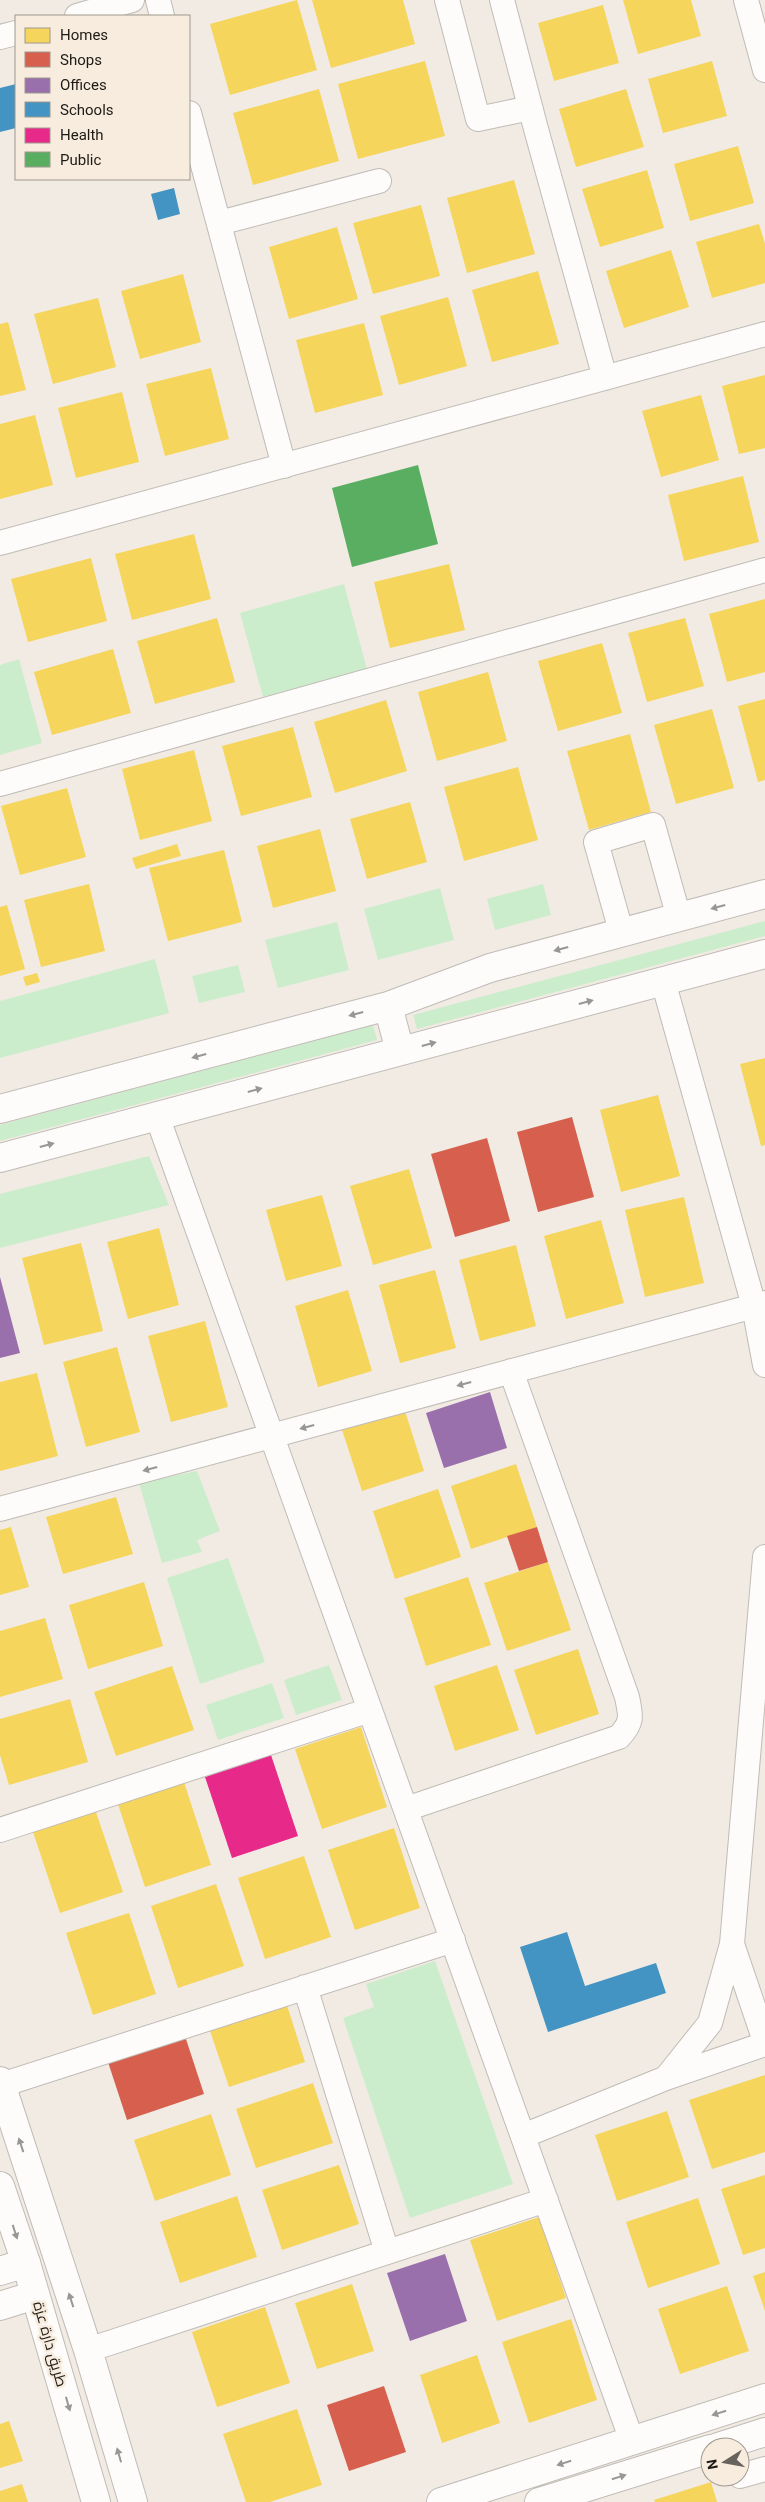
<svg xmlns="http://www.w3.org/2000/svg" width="765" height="2502" viewBox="0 0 765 2502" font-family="Roboto,Cairo,sans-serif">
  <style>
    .green { fill: #ccedcc }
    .homes { fill: #f6d55c }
    .shops { fill: #d6604d }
    .offices { fill: #9970ab }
    .schools { fill: #4393c3 }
    .health { fill: #e7298a }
    .public { fill: #5aae61 }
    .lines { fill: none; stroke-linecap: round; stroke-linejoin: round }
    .minor-casing { stroke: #c0bbb5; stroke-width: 26 }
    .tertiary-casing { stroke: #c0bbb5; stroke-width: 30 }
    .secondary-casing { stroke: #c0bbb5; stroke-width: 30 }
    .minor { stroke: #fdfcfb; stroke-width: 24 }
    .tertiary { stroke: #fdfcfb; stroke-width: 28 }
    .secondary { stroke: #fdfcfb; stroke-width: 28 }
    .oneway { fill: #999694 }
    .labels { text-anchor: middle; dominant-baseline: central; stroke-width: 5; stroke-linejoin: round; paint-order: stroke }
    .street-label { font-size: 15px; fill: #1e1a15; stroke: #f7ecde }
  </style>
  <rect width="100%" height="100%" fill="#f1ebe4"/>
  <path class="green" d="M344,584L367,669L263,697L240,613Z
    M19,659L42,743L0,755V665Z
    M543,884L551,915L495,930L487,899Z
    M440,888L454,940L378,960L364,909Z
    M765,921V936L417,1029L413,1015Z
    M337,922L349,970L278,988L265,940Z
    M155,959L169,1013L0,1058V1001Z
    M238,965L245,992L199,1003L192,976Z
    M373,1025L377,1040L0,1141V1125Z
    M149,1156L169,1205L0,1248V1194Z
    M197,1471L220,1531L197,1540L202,1552L162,1563L139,1483Z
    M228,1558L265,1662L200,1684L167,1578Z
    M329,1665L342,1700L296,1715L284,1680Z
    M272,1683L284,1718L218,1740L206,1705Z
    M435,1961L513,2184L410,2218L343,2018L374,2007L366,1984Z"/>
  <path class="homes" d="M297,0L317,70L230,95L210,24Z
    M312,0H403L415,44L331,68Z
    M623,0H691L701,36L638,54Z
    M603,5L619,63L554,81L538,23Z
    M425,61L445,136L358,159L338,84Z
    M712,61L727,116L663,133L648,79Z
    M319,89L339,161L253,185L233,113Z
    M626,89L644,147L576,167L559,109Z
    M738,146L754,203L690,221L674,164Z
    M647,170L664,228L600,247L582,189Z
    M514,180L535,254L467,273L447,198Z
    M421,205L440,276L373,294L353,223Z
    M759,224L765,244V283L712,298L696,242Z
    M337,227L358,299L289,319L269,247Z
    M671,250L689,307L624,328L606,271Z
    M538,271L559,344L492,362L472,290Z
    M183,274L201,342L140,359L121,291Z
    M448,297L467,366L399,385L380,316Z
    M98,298L116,367L53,384L34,314Z
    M8,322L26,390L0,396V324Z
    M364,323L383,395L315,413L296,340Z
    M211,368L229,439L165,456L146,384Z
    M765,375V448L739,454L722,386Z
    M122,392L139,462L76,478L58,408Z
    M701,395L719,460L661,477L642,411Z
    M35,415L53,485L0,499V424Z
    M743,476L759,542L684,561L668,495Z
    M194,534L211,599L132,620L115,554Z
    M91,558L107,621L28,642L11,579Z
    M449,564L465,630L390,648L374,582Z
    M765,599V672L727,682L709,614Z
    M217,618L235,682L155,704L137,641Z
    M685,618L704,686L647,702L628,633Z
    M602,643L622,713L558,731L538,661Z
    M113,649L131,713L52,735L34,672Z
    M488,672L507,741L437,761L418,692Z
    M765,699V780L758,782L738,706Z
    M386,700L407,771L335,793L314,722Z
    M712,709L734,788L676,804L654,725Z
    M293,727L312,797L241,816L222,746Z
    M630,734L651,812L589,830L567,751Z
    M194,750L212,821L140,840L122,769Z
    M518,767L538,840L464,861L444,787Z
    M67,788L86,857L20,875L1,806Z
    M410,802L427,862L367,879L350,819Z
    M320,829L336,891L273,908L257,846Z
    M177,844L181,856L136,869L132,858Z
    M224,850L242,922L168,941L149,868Z
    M89,884L105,951L41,967L24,900Z
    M7,905L25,969L0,976V907Z
    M37,973L40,982L26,986L23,977Z
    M765,1058V1145L761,1146L740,1064Z
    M658,1095L680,1176L621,1192L600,1110Z
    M409,1169L432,1248L373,1265L350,1186Z
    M322,1195L342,1266L286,1281L266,1210Z
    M684,1197L704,1283L645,1297L625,1210Z
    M601,1220L624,1303L566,1319L544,1236Z
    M159,1228L179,1305L128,1319L107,1242Z
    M81,1243L103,1331L44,1345L22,1258Z
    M516,1245L536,1326L480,1341L459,1260Z
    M435,1270L456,1348L400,1363L379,1285Z
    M348,1290L372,1371L318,1387L295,1306Z
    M205,1321L228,1407L171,1422L148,1336Z
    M117,1347L140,1432L86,1447L63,1362Z
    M37,1373L58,1456L0,1471V1382Z
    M405,1411L424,1471L362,1491L342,1430Z
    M516,1464L537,1527L471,1549L451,1486Z
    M438,1489L461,1557L395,1579L373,1511Z
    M116,1497L133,1554L63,1574L46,1517Z
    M11,1527L29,1587L0,1595V1530Z
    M548,1562L571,1630L507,1651L484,1583Z
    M468,1577L491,1645L426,1666L404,1598Z
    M144,1582L163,1646L88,1669L69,1605Z
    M45,1618L63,1679L0,1697V1631Z
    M578,1649L599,1714L536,1735L514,1670Z
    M497,1665L519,1730L455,1751L434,1686Z
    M172,1666L194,1730L116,1756L94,1692Z
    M70,1699L88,1762L9,1785L0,1755V1719Z
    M361,1727L387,1807L322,1829L295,1749Z
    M184,1782L211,1865L145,1887L118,1804Z
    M96,1812L123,1892L60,1913L33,1832Z
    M394,1828L420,1908L355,1930L328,1850Z
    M304,1856L331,1937L265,1959L238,1878Z
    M216,1884L244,1966L178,1988L151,1906Z
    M129,1913L156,1994L93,2015L66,1933Z
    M286,2002L305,2062L229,2087L209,2028Z
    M765,2075V2152L712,2169L689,2100Z
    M313,2083L333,2143L256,2168L236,2109Z
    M667,2111L689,2177L617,2201L595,2135Z
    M211,2114L231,2175L155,2201L134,2140Z
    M339,2165L359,2224L282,2250L262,2190Z
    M765,2175V2248L743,2255L721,2189Z
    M237,2196L257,2257L180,2283L160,2222Z
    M698,2198L720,2264L648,2288L626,2222Z
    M539,2217L566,2298L497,2321L470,2240Z
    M765,2272V2311L753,2276Z
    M352,2284L374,2351L317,2369L295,2303Z
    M727,2286L749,2351L680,2374L658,2309Z
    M265,2307L290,2383L217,2407L192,2332Z
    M571,2319L597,2400L529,2423L502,2342Z
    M477,2355L500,2423L442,2443L420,2375Z
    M297,2409L322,2485L270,2502H246L223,2434Z
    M9,2421L23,2461L0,2468V2424Z
    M711,2482L717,2502H655L654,2500Z
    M22,2484L28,2502H0V2491Z"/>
  <path class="shops" d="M572,1117L594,1197L538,1212L517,1132Z
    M487,1138L510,1221L455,1237L431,1154Z
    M537,1527L548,1562L519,1571L507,1536Z
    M184,2033L204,2094L127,2120L107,2059Z
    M384,2386L406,2452L349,2471L327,2405Z"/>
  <path class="offices" d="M0,1277L20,1353L0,1358Z
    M490,1392L507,1448L444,1468L426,1413Z
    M445,2254L467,2321L410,2341L387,2273Z"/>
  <path class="schools" d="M16,84V128L0,132V88Z
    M174,188L180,214L158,220L151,194Z
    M567,1932L585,1986L656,1963L666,1993L548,2032L520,1947Z"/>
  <path class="health" d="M271,1755L298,1836L232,1858L205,1777Z"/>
  <path class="public" d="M418,465L438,544L352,567L332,488Z"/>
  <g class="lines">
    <defs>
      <path id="minor" d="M158,0L162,16
        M447,0L478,119L530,108
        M502,0L536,129L605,378
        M746,0L765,70
        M77,16L132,0
        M0,37L16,33
        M189,113L284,466
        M219,223L379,181
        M0,543L765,334
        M0,784L765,570
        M621,931L596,842L653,825L679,918
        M663,981L754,1306L765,1365
        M157,1116L632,2441
        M0,1509L765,1303
        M406,1809L619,1737C633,1722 631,1716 627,1697L511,1371
        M0,1830L370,1710
        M732,1944L765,2041
        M305,1987L387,2252
        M666,2078L765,2044
        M1,2085L453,1940
        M523,2136L666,2078L710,2023L732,1944L765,1557
        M88,2350L546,2200
        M740,2476L765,2469"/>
      <path id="tertiary" d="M0,2271L26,2263
        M0,2306L35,2295
        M718,2447L765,2432
        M441,2502L765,2398
        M539,2502L710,2449"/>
      <path id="secondary" d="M388,1006L400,1051
        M0,1109L388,1006L490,968L765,894
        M0,1158L765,954
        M0,2081L88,2350L133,2502
        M0,2186L26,2263L96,2502"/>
    </defs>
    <use href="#minor" class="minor-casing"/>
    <use href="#tertiary" class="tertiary-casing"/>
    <use href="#secondary" class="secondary-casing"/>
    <use href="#minor" class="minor"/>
    <use href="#tertiary" class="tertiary"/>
    <use href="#secondary" class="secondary"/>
  </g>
  <defs><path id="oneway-solid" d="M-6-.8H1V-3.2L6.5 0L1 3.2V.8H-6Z" transform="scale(1.25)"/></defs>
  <g class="oneway">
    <use href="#oneway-solid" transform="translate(718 907) rotate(165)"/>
    <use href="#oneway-solid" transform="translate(561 949) rotate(165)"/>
    <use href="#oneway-solid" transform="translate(586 1002) rotate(-15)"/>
    <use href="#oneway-solid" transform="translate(356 1014) rotate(165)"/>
    <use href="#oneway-solid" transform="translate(429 1044) rotate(-15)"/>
    <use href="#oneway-solid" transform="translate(199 1056) rotate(165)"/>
    <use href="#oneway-solid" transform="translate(255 1090) rotate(-15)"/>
    <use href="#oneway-solid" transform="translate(47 1145) rotate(-15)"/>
    <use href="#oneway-solid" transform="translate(464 1384) rotate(165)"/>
    <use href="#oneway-solid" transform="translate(307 1427) rotate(165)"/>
    <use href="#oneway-solid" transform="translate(150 1469) rotate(165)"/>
    <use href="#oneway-solid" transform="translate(21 2145) rotate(-108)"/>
    <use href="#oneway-solid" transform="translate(15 2232) rotate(72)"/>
    <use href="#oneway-solid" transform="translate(71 2300) rotate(-108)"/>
    <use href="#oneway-solid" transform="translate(68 2404) rotate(74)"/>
    <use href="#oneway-solid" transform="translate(719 2413) rotate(162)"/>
    <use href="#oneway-solid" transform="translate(119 2455) rotate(-106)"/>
    <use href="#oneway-solid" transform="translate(564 2463) rotate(162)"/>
    <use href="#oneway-solid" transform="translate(619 2477) rotate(-17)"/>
  </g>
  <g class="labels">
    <g class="street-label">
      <text transform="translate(50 2344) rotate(74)">طريق دارة عزة</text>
    </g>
  </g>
  <rect x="15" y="15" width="175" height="165" fill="#f7ecde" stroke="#a0988e"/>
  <rect x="25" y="28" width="25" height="15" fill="#f6d55c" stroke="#a0988e"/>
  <text x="60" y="40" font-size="15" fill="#1e1a15">Homes</text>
  <rect x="25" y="52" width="25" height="15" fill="#d6604d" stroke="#a0988e"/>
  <text x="60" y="65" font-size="15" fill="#1e1a15">Shops</text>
  <rect x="25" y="78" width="25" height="15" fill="#9970ab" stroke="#a0988e"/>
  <text x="60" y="90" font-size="15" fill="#1e1a15">Offices</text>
  <rect x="25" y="102" width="25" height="15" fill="#4393c3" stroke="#a0988e"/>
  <text x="60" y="115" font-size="15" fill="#1e1a15">Schools</text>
  <rect x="25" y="128" width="25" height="15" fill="#e7298a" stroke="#a0988e"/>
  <text x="60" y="140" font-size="15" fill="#1e1a15">Health</text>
  <rect x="25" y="152" width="25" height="15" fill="#5aae61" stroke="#a0988e"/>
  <text x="60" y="165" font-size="15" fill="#1e1a15">Public</text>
  <g transform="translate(725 2462) rotate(259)"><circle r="24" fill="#f7ecde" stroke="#a0988e"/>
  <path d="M0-4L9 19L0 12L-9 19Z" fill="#68635d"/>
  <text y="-8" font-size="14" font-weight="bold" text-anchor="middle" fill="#1e1a15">N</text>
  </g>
</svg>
